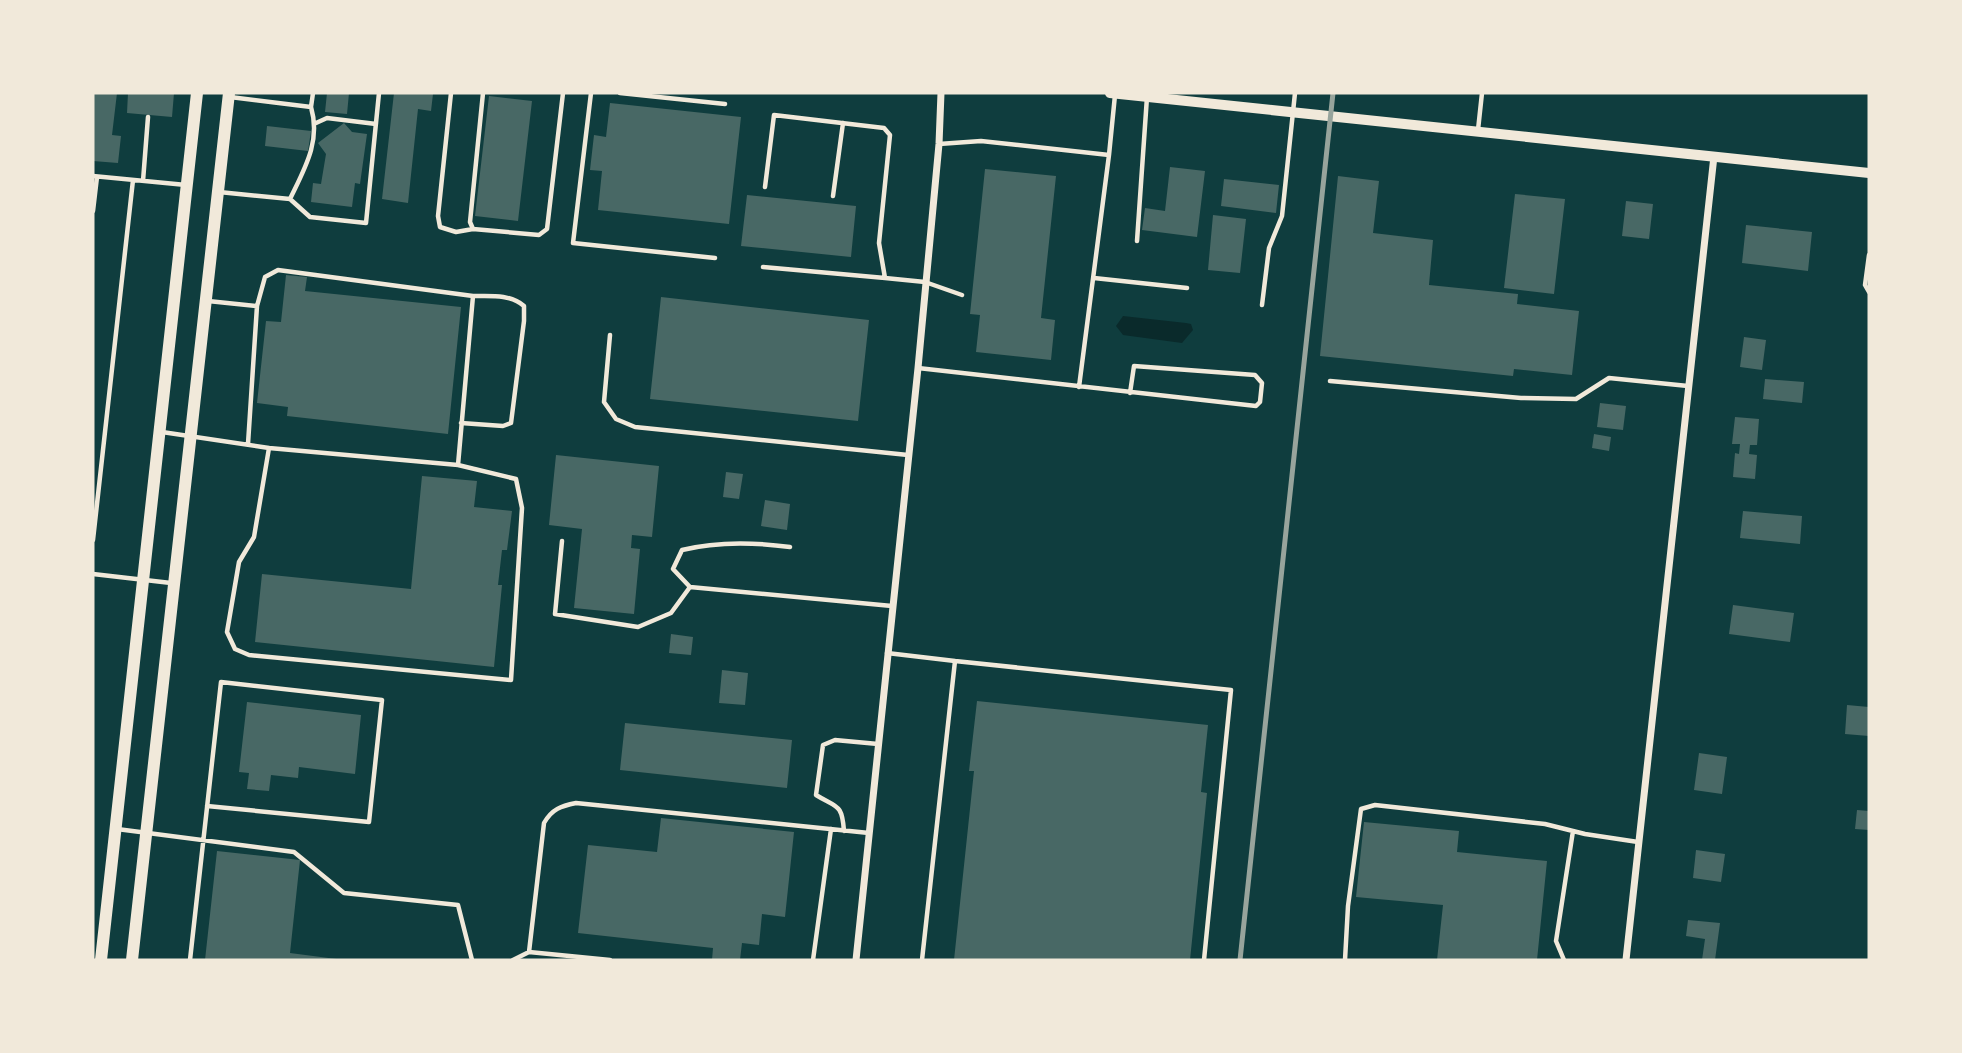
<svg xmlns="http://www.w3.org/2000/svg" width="1962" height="1053" viewBox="0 0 1962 1053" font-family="'Source Sans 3',sans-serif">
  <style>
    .water { fill: #0a2a2b }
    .building { fill: #486865 }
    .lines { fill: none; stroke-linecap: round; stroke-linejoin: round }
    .service { stroke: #f1e9da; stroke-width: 4.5 }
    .minor { stroke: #f1e9da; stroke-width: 7 }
    .tertiary { stroke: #f1e9da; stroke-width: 10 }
    .secondary { stroke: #f1e9da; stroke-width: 12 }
    .rail { stroke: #97a49c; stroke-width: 5 }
  </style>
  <rect width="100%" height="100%" fill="#0f3d3e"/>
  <path class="water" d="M1123,316L1186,323L1191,324L1193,330L1182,343L1123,335L1116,326Z"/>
  <path class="building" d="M93,93H117L112,135L121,136L118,163L93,161Z
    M128,93H174L172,117L127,113Z
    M327,93H349L347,114L325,112Z
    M394,93L433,94L431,111L418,109L408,203L382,199Z
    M489,96L532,101L518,221L475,216Z
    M610,103L741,117L729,224L598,210L602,171L590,170L594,135L606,137Z
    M344,123L352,132L367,134L360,184L355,183L352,207L311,202L313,183L321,184L326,154L318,143Z
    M267,126L311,131L308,151L265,146Z
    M1170,167L1205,171L1197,237L1142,230L1145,208L1165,211Z
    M985,169L1056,176L1041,318L1055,320L1051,360L976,352L980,315L970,314Z
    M1338,176L1379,181L1373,233L1433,240L1429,285L1518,294L1517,304L1579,311L1572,375L1514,369L1513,376L1320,356Z
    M1224,179L1279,185L1276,213L1221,206Z
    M1515,194L1565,199L1554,294L1504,288Z
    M747,195L856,206L851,257L741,246Z
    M1626,201L1653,204L1649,239L1622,236Z
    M1213,215L1246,219L1240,273L1208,270Z
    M1746,225L1812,232L1808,271L1742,263Z
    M286,275L307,277L305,291L461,307L448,434L287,416L288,407L257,403L266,321L281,322Z
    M661,297L869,320L858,421L650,399Z
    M1744,337L1766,340L1762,370L1740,367Z
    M1765,379L1804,382L1802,403L1763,399Z
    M1600,403L1626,406L1623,430L1597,427Z
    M1735,417L1759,419L1757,445H1750L1749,454L1757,455L1755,479L1733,477L1735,453L1739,454L1740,444H1732Z
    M1594,434L1611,437L1609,451L1592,448Z
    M556,455L659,466L652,537L632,535L631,548L640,549L634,614L574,608L582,529L549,525Z
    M726,472L743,474L739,499L723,497Z
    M422,476L477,481L474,507L512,511L507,550H502L498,585H502L494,667L255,642L262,574L411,589Z
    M765,500L790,504L787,530L761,526Z
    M1743,511L1802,516L1800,544L1740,538Z
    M1733,605L1794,613L1790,642L1729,634Z
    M671,634L693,637L691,655L669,653Z
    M722,670L748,673L745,705L719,703Z
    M977,701L1208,725L1201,792L1207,793L1190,960H954L974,771H969Z
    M247,702L361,715L355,774L299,767L298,778L271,775L269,791L247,789L249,773L239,772Z
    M1847,705L1869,707V736L1845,734Z
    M625,723L792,740L787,788L620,770Z
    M1699,753L1727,757L1722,794L1694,790Z
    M1857,810L1869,811V830L1855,829Z
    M661,818L794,832L785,917L762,914L759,945L742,943L740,960H712L713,948L578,933L588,845L657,852Z
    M1364,822L1459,831L1457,852L1547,861L1537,960H1437L1443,905L1356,897Z
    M1696,850L1725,854L1721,882L1693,878Z
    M217,851L300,860L290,953L344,960H205Z
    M1688,920L1720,923L1715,960H1702L1705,939L1686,936Z"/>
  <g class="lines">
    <path class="service" d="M451,93L438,216L440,227L456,232L473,229
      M483,93L470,222L473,229L539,235L547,229L563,93
      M591,93L573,243L715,258
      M620,93L725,104
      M230,97L311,107L313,93
      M316,123L327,118L376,124
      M1478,130L1482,93
      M939,144L981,141L1109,155L1115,95
      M93,176L186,185
      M143,181L148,117
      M219,192L290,199L310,217L366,223L379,93
      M833,196L843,123
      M290,199C305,168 321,141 311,107
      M93,211L97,177
      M1137,241L1147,97
      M1869,255L1865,285L1869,292
      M763,267L885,278L879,243L890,135L884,128L774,115L765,187
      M885,278L925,282L962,295
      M1094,278L1187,288
      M1262,305L1269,248L1282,216L1295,93
      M610,335L604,402L616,419L635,427L908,455
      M918,368L1256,406L1260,402L1262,383L1255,375L1134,366L1130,393
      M1330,381L1521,398L1576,399L1609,378L1688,386
      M1079,387L1109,155
      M461,423L503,426L511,423L524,321V306C510,294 491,296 473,296
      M162,432L269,448L458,465L473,296L278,270L265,277L257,306L208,301
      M248,444L257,306
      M269,448L254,537L239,562L227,632L235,649L249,655L511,680L522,508L516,479L458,465
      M93,540L133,180
      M562,541L555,614L638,627L671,613L690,587
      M790,547C753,542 718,541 682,550L673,569L690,587L892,606
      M93,574L171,583
      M887,653L955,661L922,960
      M955,661L1231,690L1204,960
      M117,829L294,852L344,893L458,905L472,960
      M844,831C842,803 837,808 816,795L823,745L835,740L878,744
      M529,952L544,823C552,809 561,806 576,803L869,833
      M190,960L221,682L382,700L369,822L207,806
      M513,960L529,952L610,960
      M813,960L831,829
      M1345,960L1348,906L1361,809L1375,805L1545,824L1585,834L1638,842
      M1564,960L1556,941L1573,831"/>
    <path class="minor" d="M856,960L918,368L939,144L941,93
      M1626,960L1714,156"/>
    <path class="tertiary" d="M1110,93L1869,173"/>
    <path class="secondary" d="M101,960L197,93
      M132,960L229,93"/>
    <path class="rail" d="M1240,960L1333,93"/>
  </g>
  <rect width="1962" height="1053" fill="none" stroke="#f1e9da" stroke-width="189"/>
</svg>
